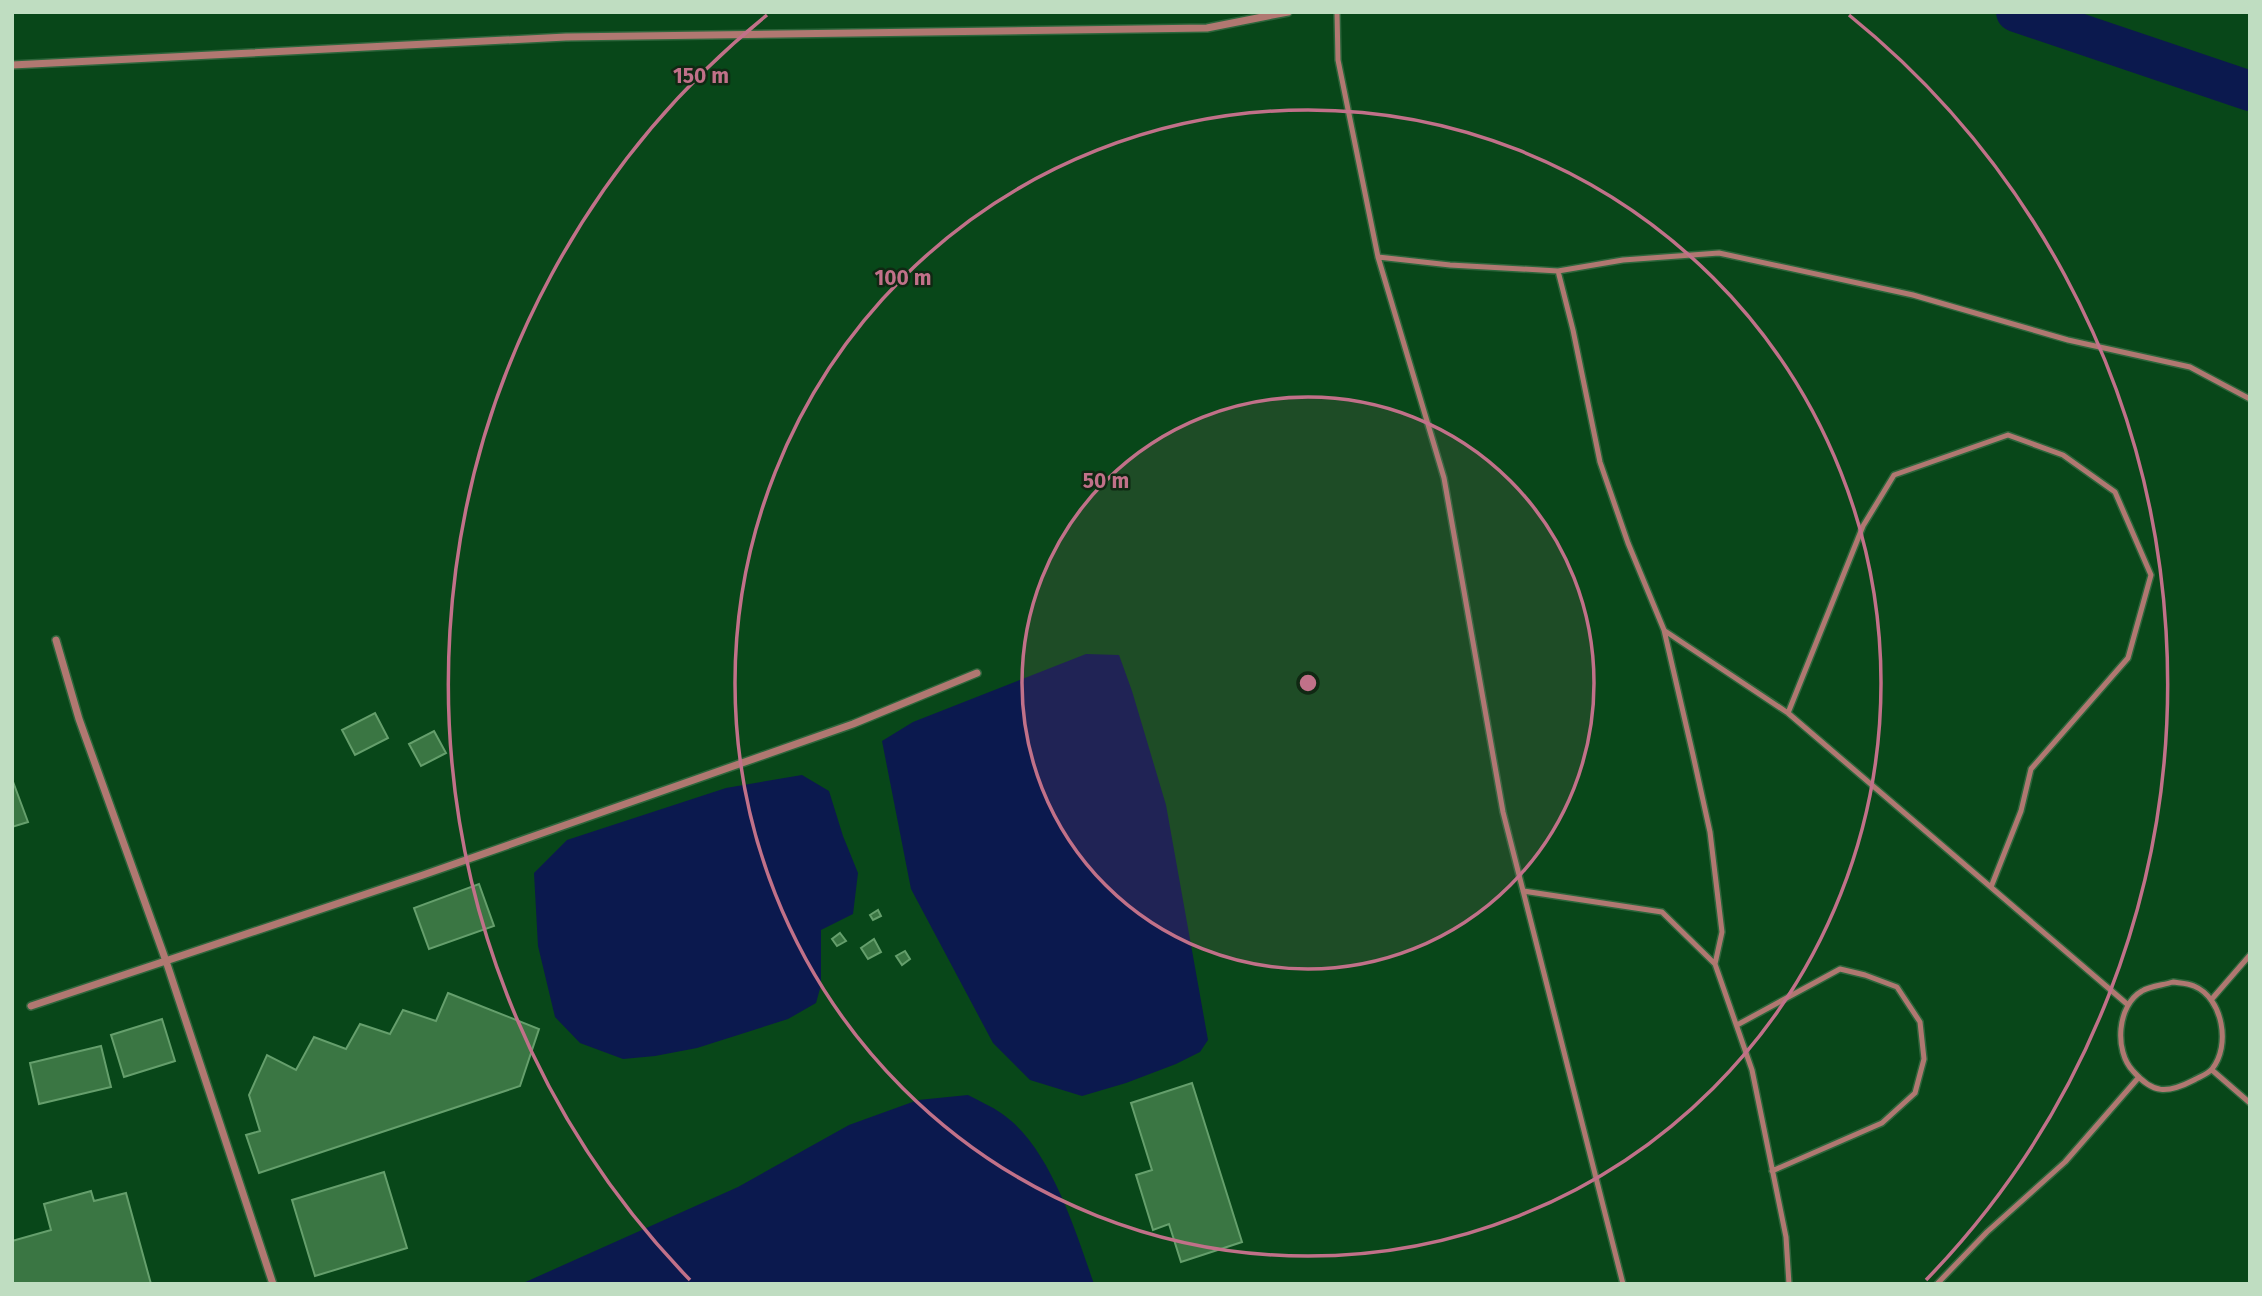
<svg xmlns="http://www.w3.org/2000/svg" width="2262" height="1296" viewBox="0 0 2262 1296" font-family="'Fira Sans',sans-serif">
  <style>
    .water { fill: #0b194e }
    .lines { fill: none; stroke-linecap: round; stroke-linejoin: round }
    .canal { stroke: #0b194e; stroke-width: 40 }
    .building { fill: #3a7643; stroke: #659f6c; stroke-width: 2 }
    .lane-casing { stroke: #2d653b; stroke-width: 8 }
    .street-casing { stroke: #2d653b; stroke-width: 10 }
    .lane { stroke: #b07871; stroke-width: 5 }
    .street { stroke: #b07871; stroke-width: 7 }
    .ring { fill: none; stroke: #c17189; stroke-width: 3.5 }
    .centre { fill: #c17189; stroke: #102813; stroke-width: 3.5 }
    .ring-label { font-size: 21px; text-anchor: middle; font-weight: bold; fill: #c17189; stroke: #102813; stroke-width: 5; stroke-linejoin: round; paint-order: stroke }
  </style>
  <rect width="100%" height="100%" fill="#084719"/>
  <path class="water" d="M1086,654L1119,655L1132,691L1166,805L1208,1040L1200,1052L1176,1064L1126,1083L1082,1096L1030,1080L993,1043L911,889L882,741L913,722Z
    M802,775L829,791L843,836L858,873L853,914L821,930V985L816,1003L788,1019L697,1048L655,1056L623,1059L580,1043L555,1017L538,946L534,873L567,840L726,788Z
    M968,1095C979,1101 991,1106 1001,1113C1050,1146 1075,1230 1094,1284H521L738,1187L849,1125L918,1100Z"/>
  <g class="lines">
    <path class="canal" d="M2016,12L2250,91"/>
  </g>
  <path class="building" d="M375,713L388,738L355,755L342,730Z
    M434,731L446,753L421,766L409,744Z
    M12,779L28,822L12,827Z
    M479,884L494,926L429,949L414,908Z
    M878,910L881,916L873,920L870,915Z
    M840,933L846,941L837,946L832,939Z
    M874,939L881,952L868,959L861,948Z
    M905,951L910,959L902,965L896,956Z
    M448,993L539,1029L520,1086L259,1173L246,1135L260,1131L249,1095L267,1055L296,1070L314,1037L346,1049L360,1024L390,1034L403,1010L436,1021Z
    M162,1019L175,1061L124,1077L111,1035Z
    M101,1046L111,1087L39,1104L30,1063Z
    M1192,1083L1242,1242L1181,1262L1169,1224L1153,1230L1136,1175L1152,1170L1131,1103Z
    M384,1172L407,1248L315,1276L292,1200Z
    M91,1191L94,1201L126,1193L151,1284H12V1241L51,1230L44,1204Z"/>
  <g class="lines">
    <defs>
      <path id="lane" d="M1337,12L1338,60L1378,257L1444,478L1503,812L1623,1284
        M1378,257L1450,265L1558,271L1573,330L1600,462L1628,543L1664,630L1693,755L1710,832L1722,932L1715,964
        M1558,271L1623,260L1719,253L1913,295L2068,340L2190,367L2250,399
        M1665,631L1788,713L2127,1004
        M1788,713L1863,526L1894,475L2008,435L2063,455L2115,492L2151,575L2128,658L2031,769L2021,811L1991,887
        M1523,891L1662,912L1715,964L1752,1070L1786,1237L1789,1284
        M2173,982C2180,983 2188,983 2194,986C2223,998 2231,1046 2212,1069C2208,1074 2199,1077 2194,1080C2167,1094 2153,1094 2133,1071C2114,1051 2117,1005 2142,991C2150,986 2164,985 2173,982Z
        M2211,1000L2250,955
        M1737,1025L1840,969L1865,975L1897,987L1920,1022L1924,1059L1915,1093L1882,1123L1772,1171
        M2212,1070L2250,1103
        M1937,1284L1987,1232L2065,1162L2139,1077"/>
      <path id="street" d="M12,65L566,37L1207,28L1288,12
        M56,640L79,719L166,961L273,1284
        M31,1006L423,875L853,724L977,673"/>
    </defs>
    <use href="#lane" class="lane-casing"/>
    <use href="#street" class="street-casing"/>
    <use href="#lane" class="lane"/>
    <use href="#street" class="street"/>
  </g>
  <circle cx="1308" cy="683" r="286" fill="#c17189" fill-opacity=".12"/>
  <g class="ring">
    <circle cx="1308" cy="683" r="286"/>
    <circle cx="1308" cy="683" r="573"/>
    <path d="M690 1280A859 859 0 0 1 767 15M1849 15A859 859 0 0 1 1926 1280"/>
  </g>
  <circle cx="1308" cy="683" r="10" class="centre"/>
  <g class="ring-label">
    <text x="701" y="83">150 m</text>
    <text x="903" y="285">100 m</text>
    <text x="1106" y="488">50 m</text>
  </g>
  <rect width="2262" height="1296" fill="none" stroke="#bfddc1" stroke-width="28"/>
</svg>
